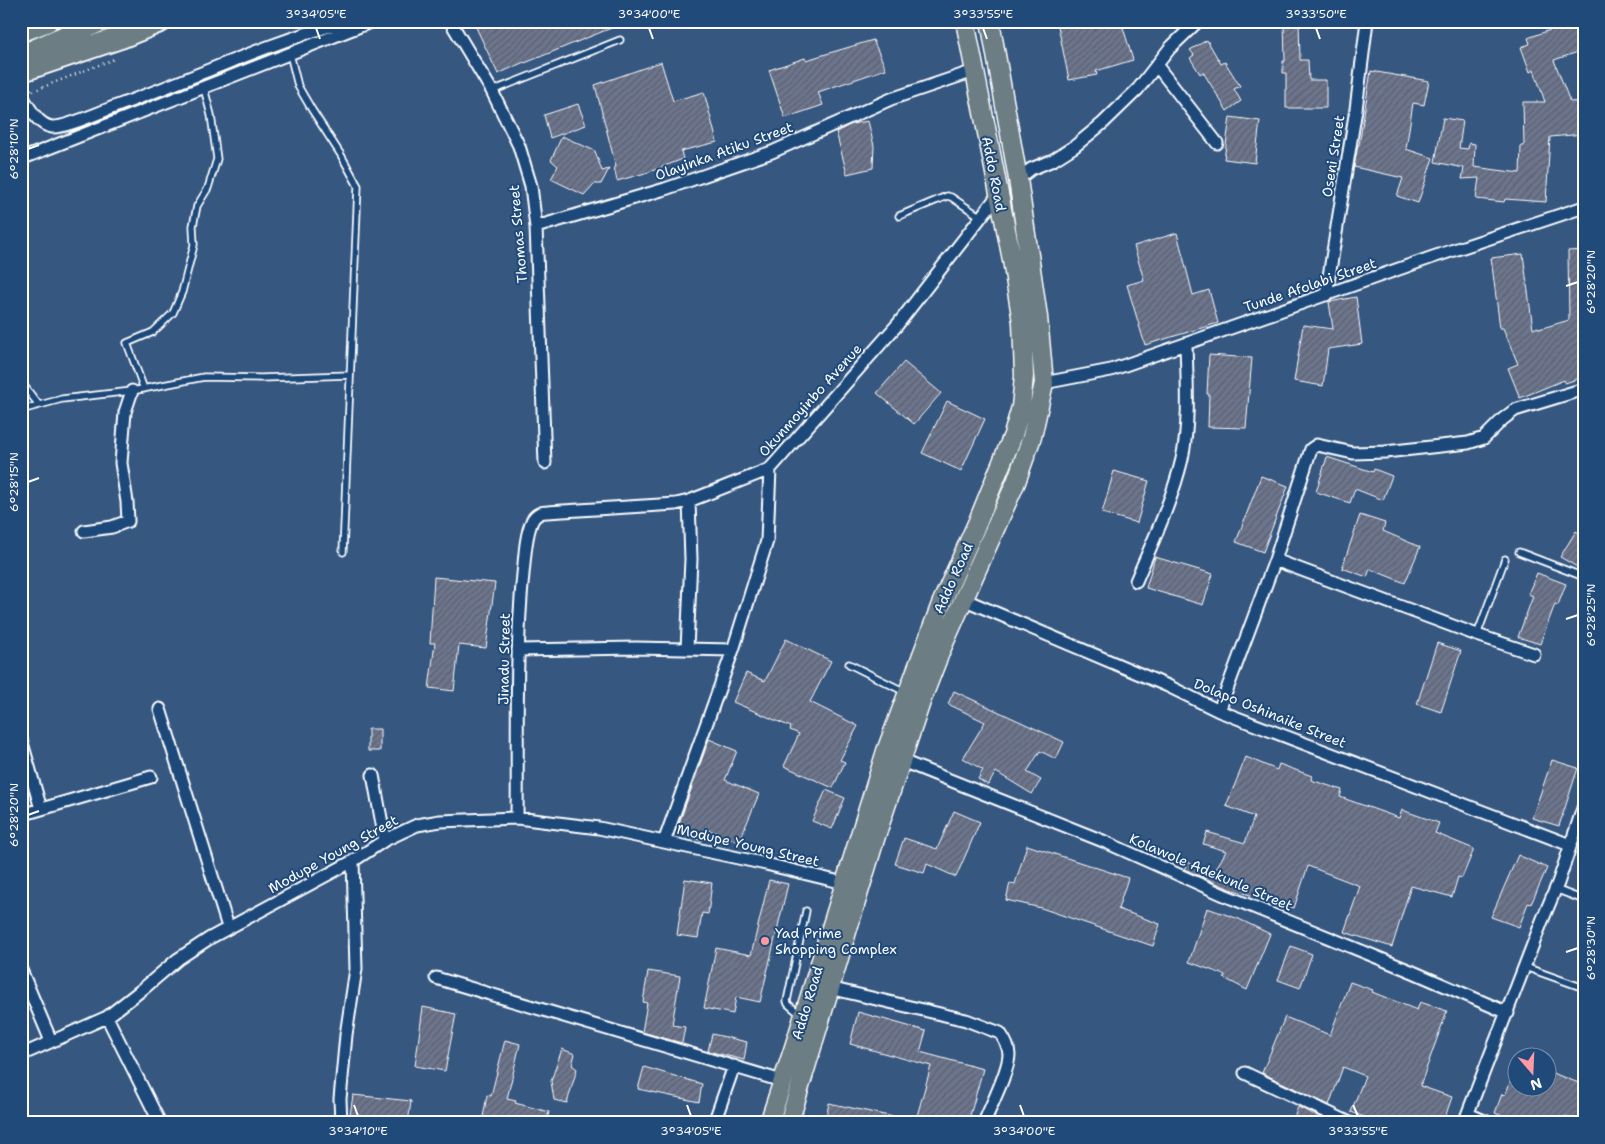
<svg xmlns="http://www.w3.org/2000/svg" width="1605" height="1144" viewBox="0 0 1605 1144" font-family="'Shantell Sans',sans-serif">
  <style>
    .building { fill: url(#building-hatch); stroke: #fff }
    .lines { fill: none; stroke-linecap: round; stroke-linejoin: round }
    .lane-casing { stroke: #fff; stroke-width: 9 }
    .street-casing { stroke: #fff; stroke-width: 15 }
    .primary-casing { stroke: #fff; stroke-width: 21 }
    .highway-casing { stroke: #fff; stroke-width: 25 }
    .path { stroke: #fff; stroke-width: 2.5; stroke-dasharray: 1 4; stroke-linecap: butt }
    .lane { stroke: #1f4a7a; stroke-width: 5.5 }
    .street { stroke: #1f4a7a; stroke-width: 11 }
    .primary { stroke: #6c7e84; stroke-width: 18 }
    .highway { stroke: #6c7e84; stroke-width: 21 }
    .path-bridge { stroke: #fff; stroke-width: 2.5; stroke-dasharray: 1 4; stroke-linecap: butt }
    .ticks { fill: none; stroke: #fff; stroke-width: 2 }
    .poi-dot { fill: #ff9aa2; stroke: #1f4a7a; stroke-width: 2 }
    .labels { text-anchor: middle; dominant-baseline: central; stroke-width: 4; stroke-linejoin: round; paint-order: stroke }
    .street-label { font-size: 14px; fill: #fff; stroke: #1f4a7a }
    .poi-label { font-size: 14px; fill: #fff; stroke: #1f4a7a; text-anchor: start }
    .neatline { fill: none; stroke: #fff; stroke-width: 2 }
    .ticks-label { font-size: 12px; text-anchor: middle; fill: #fff }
  </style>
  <defs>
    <pattern id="building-hatch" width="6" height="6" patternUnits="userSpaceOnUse" patternTransform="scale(1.25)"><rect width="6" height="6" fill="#6c758d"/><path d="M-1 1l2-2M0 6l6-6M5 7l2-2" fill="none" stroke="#5c606c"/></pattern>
  </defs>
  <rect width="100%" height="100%" fill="#365780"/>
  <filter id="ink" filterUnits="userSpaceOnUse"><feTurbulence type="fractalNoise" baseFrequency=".02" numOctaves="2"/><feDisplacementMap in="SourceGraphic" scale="10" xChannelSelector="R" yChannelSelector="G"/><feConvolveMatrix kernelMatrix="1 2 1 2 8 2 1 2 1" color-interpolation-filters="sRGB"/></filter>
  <g filter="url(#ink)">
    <path class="building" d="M473,21H626V22L525,63L524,62L498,74Z
      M1057,21H1121L1133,60L1096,71L1097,75L1069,80Z
      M1284,21H1299L1300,60H1308L1309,80H1326V108H1286V73H1283V61H1285Z
      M1574,21H1584V50L1554,60L1570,102L1584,101V134L1550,137L1546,202L1505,199L1504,202L1476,199L1479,178L1462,179L1464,168L1435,162L1443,118L1463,121L1459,148L1468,149L1469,143L1475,144L1474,167L1520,173L1521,146H1524L1523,102H1545L1534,70L1530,72L1521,47L1530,44L1528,38Z
      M873,40L886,69L818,92L823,105L785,118L769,70L805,58L806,60Z
      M1207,40L1221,64L1225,62L1240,86L1234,89L1241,101L1227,111L1203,72L1200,74L1190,58L1194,55L1190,50Z
      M661,62L673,101L704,92L717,142L681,151L683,159L649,172L617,181L614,167H616L595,85Z
      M1371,71L1429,81L1424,105L1413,103L1406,149L1433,158L1418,203L1397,196L1403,178L1354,167L1358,145H1359Z
      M578,104L586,125L550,138L544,115Z
      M1230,117L1260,121L1255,163L1224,159Z
      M868,121L874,146L873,168L847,174L836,132L852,124Z
      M562,136L595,151L602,171L609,169L601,184H594L584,195L551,179L558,166L551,160Z
      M1177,233L1193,295L1209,290L1218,323L1145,345L1127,285L1144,280L1134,246Z
      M1584,250V377L1565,383L1564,380L1520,398L1508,368L1518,364L1503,328H1500L1491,258L1523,254L1533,329L1538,327L1539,329L1569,320L1568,251Z
      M1356,297L1362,344L1328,349L1323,386L1294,381L1303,325L1333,329L1329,302Z
      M1209,355L1252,358L1246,428L1208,427L1209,394H1207Z
      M904,362L941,393L914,424L877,393Z
      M947,401L985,419L961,471L922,453Z
      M1327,457L1373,472L1374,469L1392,476L1383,500L1355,489L1350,503L1316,492Z
      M1114,471L1149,481L1137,523L1102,513Z
      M1261,476L1288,486L1263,552L1236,542Z
      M1360,515L1385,523L1383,531L1420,547L1405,583L1370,569L1367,577L1342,568Z
      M1576,531L1584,536V571L1560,557Z
      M1155,557L1213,574L1203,605L1146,588Z
      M1537,573L1566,584L1558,605L1555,604L1540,644L1518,637L1533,596L1528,594Z
      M434,577L495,583L486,648L459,645L454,691L429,688L435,643H430Z
      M786,639L831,661L810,702L858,726L840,760L845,762L833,788L784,766L799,734L790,730L791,727L733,702L746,673L765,681Z
      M1437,643L1461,651L1441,712L1417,704Z
      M954,691L1064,742L1056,759L1040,751L1027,772L1041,780L1032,794L996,772L988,785L978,779L983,770L963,758L985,722L948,704Z
      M368,729H380V751H368Z
      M709,739L737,751L725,780L759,794L739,842L706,829L702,841L676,832Z
      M1246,757L1277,770L1279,764L1312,776L1311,780L1342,790L1340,797L1399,818L1402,810L1439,823L1435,833L1474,849L1462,878L1458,877L1452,897L1411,886L1392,947L1344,932L1360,886L1308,866L1294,908L1230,889L1184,869L1188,862L1212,876L1226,851L1203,844L1207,832L1245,843L1254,817L1226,806Z
      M1552,760L1578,768L1559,826L1532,818Z
      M826,790L845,798L832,829L812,821Z
      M954,811L980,822L956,877L927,864L924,873L895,864L904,838L937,849Z
      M1027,845L1128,878L1118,909L1160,924L1153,946L1041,908L1006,900L1010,883L1015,884Z
      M1518,855L1547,868L1531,904L1528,903L1519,927L1491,917Z
      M685,879L712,883L708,914L702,913L698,938L677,935Z
      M769,880L788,884L760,1002L736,997L733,1014L704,1008L716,948L751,955Z
      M1207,908L1239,919L1270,934L1247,990L1224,978L1225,975L1189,962Z
      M1291,946L1312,954L1300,988L1278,980Z
      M648,971L680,976L672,1025L685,1027L682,1043L642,1032L647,1003L643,1002Z
      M1350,982L1373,990L1372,992L1417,1010L1420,1002L1447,1011L1420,1086L1452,1097L1443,1123H1380L1351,1112L1365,1076L1343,1067L1329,1105L1262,1073L1285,1017L1330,1035Z
      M423,1007L456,1014L445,1071L415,1066Z
      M858,1012L926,1031L920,1052L983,1069L968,1123H915L931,1066L850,1044Z
      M712,1034L747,1042L744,1060L708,1051Z
      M505,1040L520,1044L507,1099L516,1101L515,1103L549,1112L546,1123H482L487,1095L491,1096Z
      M562,1049L575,1054L572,1065L577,1069L567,1103L554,1100L551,1081Z
      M1517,1065L1518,1086H1548V1079L1550,1072L1584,1085V1122L1565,1116L1562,1123H1520L1495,1113L1502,1094L1505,1095Z
      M644,1067L702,1084L699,1102L638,1089Z
      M353,1095L411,1101L408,1123L349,1122Z
      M829,1103L898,1118L897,1123H825Z
      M1298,1107L1324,1119L1322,1123H1292Z"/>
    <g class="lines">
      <defs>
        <path id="lane" d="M290,54L298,86L312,110L341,155L358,186L343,552
          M492,91L620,40
          M899,216L947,196L951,197L981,217
          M21,382L39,405
          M144,389L127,343L153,332L173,313L182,292L194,245L193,226L197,206L208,188L217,159L211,115L204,88
          M21,410L62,399L132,391L204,377L261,378L350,375
          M1519,552L1584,577
          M1477,635L1505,559
          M849,664L905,692
          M1555,889L1584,900
          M1525,967L1584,988
          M801,1015L788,1004L787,1001L806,911"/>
        <path id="street" d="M450,21L492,91L519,146L531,186L536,227L545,463
          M1157,66L1217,143
          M21,95C29,106 37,125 52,127C65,128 100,112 114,107C192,79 267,43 347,21
          M21,159L373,21
          M1018,179L1031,169L1053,160L1075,146L1103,123L1138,89L1170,48L1198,21
          M536,227L665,189L772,152L891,99L974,71
          M1326,295L1356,109L1367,21
          M1044,383L1111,370L1433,257L1584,207
          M84,531L112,527L128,521L127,502L121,463L125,412L132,391
          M1275,560L1477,635L1534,654
          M1136,581C1153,541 1172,501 1182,459C1190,422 1187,382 1186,344
          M963,599L1168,686L1219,711L1570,845
          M687,649L691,559L689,501
          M518,650L636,648L733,650
          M160,709L228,927
          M1219,711L1275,560L1311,449L1317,445L1353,453L1385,452L1468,443L1484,438L1503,419L1515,410L1584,389
          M21,739L41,809
          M902,761L1103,841L1224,895L1413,972L1508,1013
          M373,775L385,840
          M21,815L151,777
          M517,818C518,737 515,655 523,574C525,557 525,537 532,521C535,515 540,512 547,512L676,504L689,501L770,469L898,324L998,195
          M664,842L733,650L767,541L770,469
          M21,970L51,1041
          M436,978L782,1081
          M825,987L966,1020L1000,1033C1005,1040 1009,1047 1009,1055C1008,1073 991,1105 984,1123
          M107,1017L160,1123
          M21,1055L107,1017L144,988L178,959L210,938L353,861L385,840L417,825L440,821L517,818L599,828L766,864L844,883
          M1245,1073L1350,1123
          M1468,1114L1489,1123
          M341,1123L340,1099L346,1035L356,969L353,861
          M714,1123L734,1066
          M1464,1123L1542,921L1558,883L1584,805"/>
        <path id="primary" d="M769,1123L794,1047L886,751L941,604L978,521L1013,435L1021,407L1024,376L1022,322L1012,260L965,21
          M789,1123L876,836L922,699L941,650L1016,482L1032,437L1044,383L1038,317L1018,179L990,21"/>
        <path id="highway" d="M21,31L47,21
          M21,56L100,21
          M21,71L122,37L161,21"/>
      </defs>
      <use href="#lane" class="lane-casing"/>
      <use href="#street" class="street-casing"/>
      <use href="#primary" class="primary-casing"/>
      <use href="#highway" class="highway-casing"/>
      <path class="path" d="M33,91L114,59"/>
      <use href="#lane" class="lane"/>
      <use href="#street" class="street"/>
      <use href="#primary" class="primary"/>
      <use href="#highway" class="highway"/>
      <path class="path-bridge" d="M21,66L32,92"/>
    </g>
  </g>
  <path class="ticks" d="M316,28L320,39M649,28L653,39M983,28L987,39M1316,28L1320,39M28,149L39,145M1566,286L1578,282M28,482L39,478M1566,619L1578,615M28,815L39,811M1566,952L1578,948M354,1105L358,1116M687,1105L691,1116M1020,1105L1024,1116M1353,1105L1358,1116"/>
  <circle class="poi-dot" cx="765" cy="941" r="5"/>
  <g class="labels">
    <g class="street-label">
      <text transform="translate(724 151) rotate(-20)">Olayinka Atiku Street</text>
      <text transform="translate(1333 156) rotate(-81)">Oseni Street</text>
      <text transform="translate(994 174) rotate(79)">Addo Road</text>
      <text transform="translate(518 234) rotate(-95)">Thomas Street</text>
      <text transform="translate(1310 285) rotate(-19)">Tunde Afolabi Street</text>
      <text transform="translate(810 400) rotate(-48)">Okunmoyinbo Avenue</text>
      <text transform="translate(953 578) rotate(-66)">Addo Road</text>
      <text transform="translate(504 659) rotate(-89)">Jinadu Street</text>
      <text transform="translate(1270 713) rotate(22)">Dolapo Oshinaike Street</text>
      <text transform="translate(748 845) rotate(13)">Modupe Young Street</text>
      <text transform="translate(333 854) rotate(-29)">Modupe Young Street</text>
      <text transform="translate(1211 872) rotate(23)">Kolawole Adekunle Street</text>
      <text transform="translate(807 1003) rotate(-73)">Addo Road</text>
    </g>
    <g class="poi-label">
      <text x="775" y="933">Yad Prime<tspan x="775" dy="16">Shopping Complex</tspan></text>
    </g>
  </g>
  <rect width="1605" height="1144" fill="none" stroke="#1f4a7a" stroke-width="55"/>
  <g transform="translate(1532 1072) rotate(161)"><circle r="24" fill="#1f4a7a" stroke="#7992af"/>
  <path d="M0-4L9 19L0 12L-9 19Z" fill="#ff9aa2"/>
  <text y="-8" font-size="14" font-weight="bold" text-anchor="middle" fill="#ffffff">N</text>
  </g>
  <rect x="28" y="28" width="1550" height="1088" class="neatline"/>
  <g class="ticks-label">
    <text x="316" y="18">3°34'05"E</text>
    <text x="649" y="18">3°34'00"E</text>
    <text x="983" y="18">3°33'55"E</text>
    <text x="1316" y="18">3°33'50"E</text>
    <text transform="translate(14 149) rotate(-90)" y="4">6°28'10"N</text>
    <text transform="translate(1591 282) rotate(-90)" y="4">6°28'20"N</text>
    <text transform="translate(14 482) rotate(-90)" y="4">6°28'15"N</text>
    <text transform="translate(1591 615) rotate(-90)" y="4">6°28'25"N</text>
    <text transform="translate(14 815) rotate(-90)" y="4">6°28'20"N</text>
    <text transform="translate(1591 948) rotate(-90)" y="4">6°28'30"N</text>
    <text x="358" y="1135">3°34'10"E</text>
    <text x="691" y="1135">3°34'05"E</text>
    <text x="1024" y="1135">3°34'00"E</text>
    <text x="1358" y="1135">3°33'55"E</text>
  </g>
</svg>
